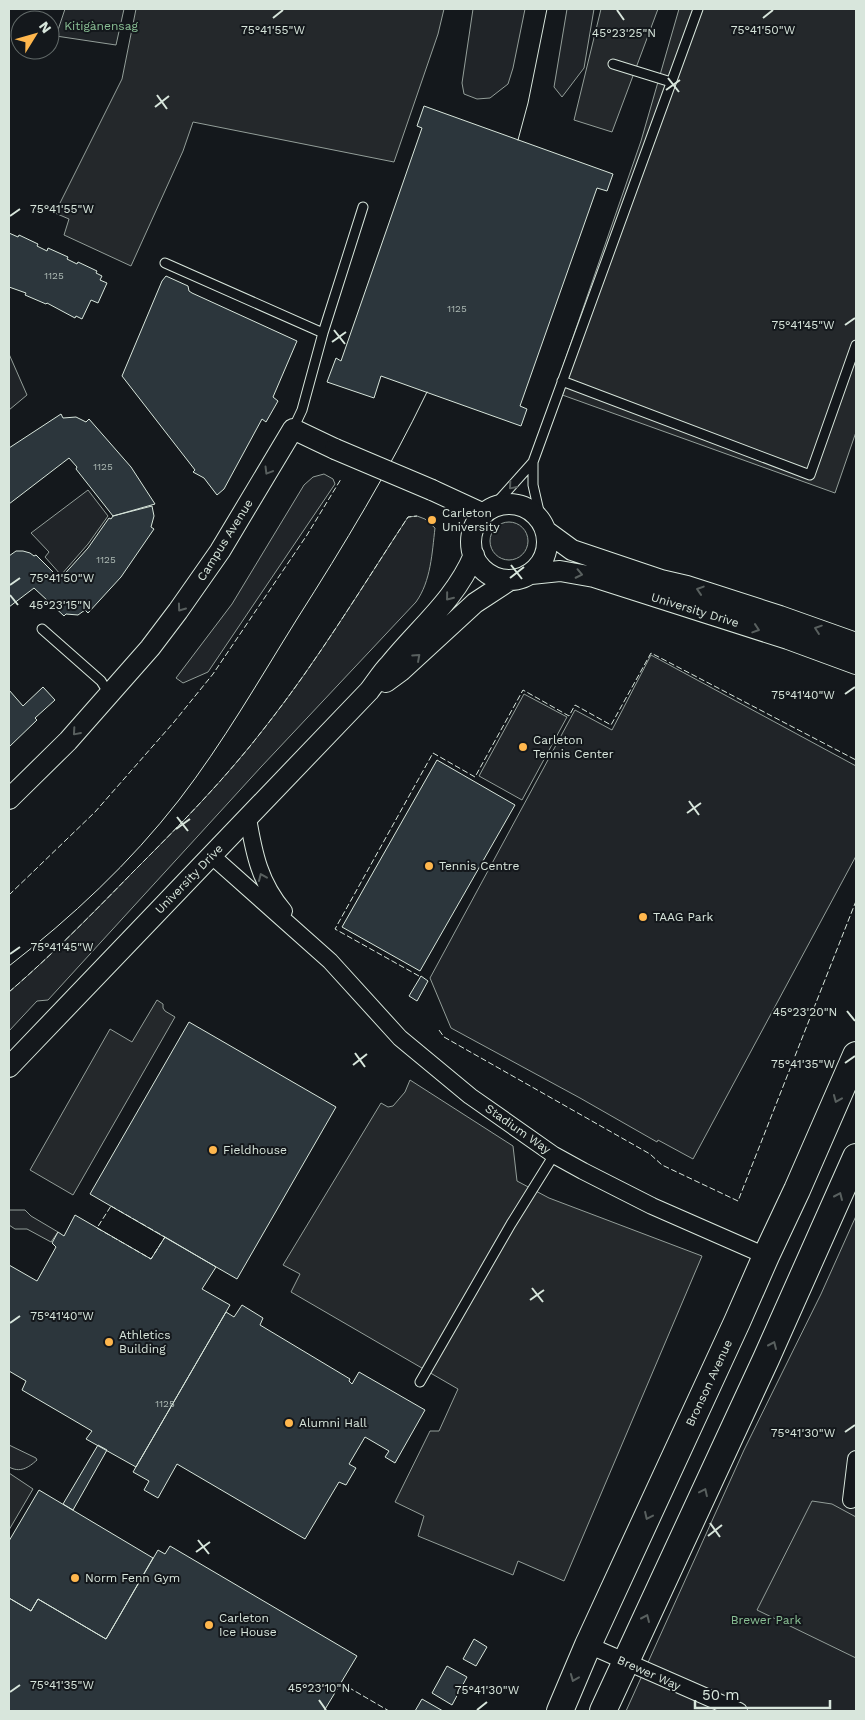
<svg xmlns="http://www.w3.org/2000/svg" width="865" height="1720" viewBox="0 0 865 1720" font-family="'Work Sans',sans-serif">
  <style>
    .green { fill: #202428; stroke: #939e99 }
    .parking { fill: #24282b; stroke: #939e99 }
    .building { fill: #2c363c; stroke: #d8e6dc }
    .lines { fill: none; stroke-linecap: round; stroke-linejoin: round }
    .service-casing { stroke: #d8e6dc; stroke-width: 11 }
    .minor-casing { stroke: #d8e6dc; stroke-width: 18 }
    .tertiary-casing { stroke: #d8e6dc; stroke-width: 22 }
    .primary-casing { stroke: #d8e6dc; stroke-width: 28 }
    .service { stroke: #14181c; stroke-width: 9 }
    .minor { stroke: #14181c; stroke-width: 16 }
    .tertiary { stroke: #14181c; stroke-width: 20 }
    .primary { stroke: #14181c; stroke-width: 26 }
    .tram { stroke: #d8e6dc; stroke-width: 1 }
    .tertiary-bridge-casing { stroke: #d8e6dc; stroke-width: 22; stroke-linecap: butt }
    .tertiary-bridge { stroke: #14181c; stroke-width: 20 }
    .fence { stroke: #d8e6dc; stroke-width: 1; stroke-dasharray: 6 2.5; stroke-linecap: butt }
    .oneway { stroke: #59605f }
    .ticks { fill: none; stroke: #d8e6dc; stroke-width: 2 }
    .poi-dot { fill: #ffb74d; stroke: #14181c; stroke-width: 2 }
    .labels { text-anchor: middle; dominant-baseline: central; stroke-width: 4; stroke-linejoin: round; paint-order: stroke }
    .number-label { font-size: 10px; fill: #adbab4 }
    .park-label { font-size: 12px; fill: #8ac095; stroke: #14181c }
    .poi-label { font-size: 12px; fill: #d8e6dc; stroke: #14181c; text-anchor: start }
    .street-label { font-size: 12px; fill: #d8e6dc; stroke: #14181c }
    .ticks-label { font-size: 12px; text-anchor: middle; fill: #d8e6dc; stroke: #14181c; stroke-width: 4; stroke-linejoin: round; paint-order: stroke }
  </style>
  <rect width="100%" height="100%" fill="#14181c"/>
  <path class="green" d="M65,9H124L116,45L56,36Z
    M473,9H525L513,68L508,84L490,98L477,99L464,94L462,83Z
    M567,9H594L584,68L562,97L554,87Z
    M9,354L27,395L9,410Z
    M324,474L333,479L335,484L208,672L183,683L176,678L232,604L304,485L313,477Z
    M88,490L108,516L88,544L61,575L45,557L49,552L31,533Z
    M417,516L425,519L435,528C432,553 431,581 416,602L261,767L48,1000L37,1001L9,1031V992C53,954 93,913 134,871C180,825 226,778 266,726C318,660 362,587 408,517Z
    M490 541a19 19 0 1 1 38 0a19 19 0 1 1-38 0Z
    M651,655L856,766V856L693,1159L658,1140L657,1142L580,1098L451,1028L430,978L575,710L612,730Z
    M524,694L567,717L522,800L479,776Z
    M9,1210H25L31,1216L58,1232L51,1242L27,1229H15L9,1225Z
    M856,1216V1711H626L744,1450L821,1294Z
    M9,1445L36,1458L37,1460C28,1468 20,1473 9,1467Z"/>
  <path class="parking" d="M136,9H444L438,34L394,162L193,122L183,151L131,266L64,235L69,219L55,213L122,79Z
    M601,9H658L612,132L574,120Z
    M679,9H856V432L835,493L554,392L641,141Z
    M157,1000L163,1004V1008L165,1011L175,1017L73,1195L30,1170L110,1029L132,1042Z
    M410,1080L513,1146L517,1181L549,1198L702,1256L564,1581L518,1561L513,1575L418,1536L424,1516L395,1502L430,1431H439L458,1389L291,1292L300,1274L283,1265L381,1103L388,1107L393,1106L405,1092Z
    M9,1473L33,1489L9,1530Z
    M812,1501L832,1504L856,1517V1658L757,1610Z"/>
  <path class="building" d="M424,106L613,174L607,191L597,188L520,406L527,409L521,426L381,376L374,398L327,382L336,358L341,361L422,128L417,126Z
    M9,233L18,237L19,235L38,244L37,246L47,251L48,248L68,257L67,259L77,264L78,262L97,271L96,273L102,276L100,280L107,283L98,303L91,300L82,319L76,316L75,318L47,303L46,304L25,295L26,293L9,287Z
    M166,276L188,286L189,291L192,293L297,341L273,397L278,401L266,422L262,419L224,489L217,495L204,478L193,472L195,470L122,376L162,281Z
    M61,414L63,418L76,417L86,422L89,419L131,467L155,504L113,516L76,469L77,467L69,458L9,504V448Z
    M152,506L154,516L151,527L154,529L121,577L88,613L85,610L78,615L66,614L64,616L34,588L9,607V556L16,551H23L30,553L34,556L36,555L60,579L88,548L109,518L111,519L113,516Z
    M43,687L55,700L35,718L37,720L9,747V690L23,706Z
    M437,760L515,805L420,971L342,927Z
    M421,976L428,981L417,1001L409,996Z
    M189,1022L336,1107L237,1279L90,1194Z
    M75,1215L151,1259L165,1237L216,1267L202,1289L230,1305L136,1467L86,1439L92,1431L22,1390L26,1381L9,1371V1265L37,1281L56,1247L52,1243L58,1232L64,1236Z
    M242,1305L263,1318L260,1325L350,1379L349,1381L352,1384L359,1372L425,1410L395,1463L385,1457L389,1451L365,1437L349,1464L356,1468L346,1485L339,1482L305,1539L177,1464L158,1498L144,1490L149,1481L133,1472L226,1312L234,1317Z
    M98,1445L107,1450L73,1510L63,1504Z
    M39,1490L153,1558L106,1639L38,1599L31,1611L9,1598V1541Z
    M170,1546L357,1656L324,1711H9V1598L31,1611L38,1599L106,1639L158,1550L165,1554Z
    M474,1639L487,1647L476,1666L463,1659Z
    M447,1666L467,1677L452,1705L432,1693Z
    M422,1699L443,1711H415Z"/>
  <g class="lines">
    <defs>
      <path id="service" d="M613,64L671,82
        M165,263L323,333
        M562,381L810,475L856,345
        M293,429L302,410L323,333L363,207
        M533,462V485L541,520
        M490,510L533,462L698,9
        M42,629L101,681L109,694
        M420,1382L511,1224L554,1155"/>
      <path id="minor" d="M248,818C254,854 260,883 284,911
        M212,856L330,961L400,1038L470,1096L554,1155L583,1171L652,1206L766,1256
        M851,1500L856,1459
        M588,1645L739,1711"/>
      <path id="tertiary" d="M432,490L484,514
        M471 542a38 38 0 1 1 76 0a38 38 0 1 1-76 0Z
        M546,531L572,550L661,580L687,586L780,616L856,643
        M531,574L560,571L594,577L788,639L856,664
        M386,682L401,671L475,603L510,580
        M9,799L68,741L150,648L178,611L220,551L293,429L335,449
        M9,1067L369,691C376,682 382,672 390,664C420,627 455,600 474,555"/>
      <path id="primary" d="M560,1711L588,1645L737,1322L766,1256L797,1190L856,1055
        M603,1711L766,1359L856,1157"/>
    </defs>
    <use href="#service" class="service-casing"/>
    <use href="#minor" class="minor-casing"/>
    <use href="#tertiary" class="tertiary-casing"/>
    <use href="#primary" class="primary-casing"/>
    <use href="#service" class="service"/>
    <use href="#minor" class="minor"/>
    <use href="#tertiary" class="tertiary"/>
    <use href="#primary" class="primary"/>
    <path class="tram" d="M518,140L528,103L547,9
      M9,966C72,917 130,863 179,800C223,743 259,680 297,619C344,545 389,471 427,392"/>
    <defs>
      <path id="tertiary-bridge" d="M335,449L432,490"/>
    </defs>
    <use href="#tertiary-bridge" class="tertiary-bridge-casing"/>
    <use href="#tertiary-bridge" class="tertiary-bridge"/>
    <path class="fence" d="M9,895L95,812L174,722L213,674L307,535L341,479
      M419,976L335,929L433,753L475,777L523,690L569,716L575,705L611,725L651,653L856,760
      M9,992C53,954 93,913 134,871C180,825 226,778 266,726C318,660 362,587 408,517L417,516
      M439,1030L444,1037L650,1154L662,1165L738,1201L856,901
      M111,1206L165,1237L151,1259L97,1228Z
      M341,1683L389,1711"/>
  </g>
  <defs><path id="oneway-chevron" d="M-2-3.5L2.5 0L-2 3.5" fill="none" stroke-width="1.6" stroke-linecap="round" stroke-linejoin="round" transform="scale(1.25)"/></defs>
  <g class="oneway">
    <use href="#oneway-chevron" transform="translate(268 471) rotate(121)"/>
    <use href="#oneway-chevron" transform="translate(512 486) rotate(131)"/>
    <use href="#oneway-chevron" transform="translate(579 574) rotate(12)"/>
    <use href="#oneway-chevron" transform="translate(700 590) rotate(-162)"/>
    <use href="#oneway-chevron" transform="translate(449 597) rotate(129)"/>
    <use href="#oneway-chevron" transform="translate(181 608) rotate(126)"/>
    <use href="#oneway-chevron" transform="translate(756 629) rotate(18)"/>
    <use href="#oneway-chevron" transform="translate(818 629) rotate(-161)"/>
    <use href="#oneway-chevron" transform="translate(417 657) rotate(-42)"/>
    <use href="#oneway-chevron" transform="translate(76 732) rotate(131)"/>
    <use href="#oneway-chevron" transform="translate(262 877) rotate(-113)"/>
    <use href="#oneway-chevron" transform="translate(837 1099) rotate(113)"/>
    <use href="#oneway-chevron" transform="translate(839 1196) rotate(-66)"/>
    <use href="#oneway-chevron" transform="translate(773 1345) rotate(-66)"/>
    <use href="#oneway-chevron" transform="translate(704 1492) rotate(-65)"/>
    <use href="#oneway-chevron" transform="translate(648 1516) rotate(115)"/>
    <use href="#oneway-chevron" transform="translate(646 1618) rotate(-66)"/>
    <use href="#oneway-chevron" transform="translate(574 1678) rotate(112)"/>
  </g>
  <path class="ticks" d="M617,10L624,20M273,18L283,10M763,18L773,10M668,78L679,92M666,90L680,80M157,95L167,109M155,107L169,96M10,216L20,209M845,325L855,318M334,330L345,344M332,342L346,332M511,565L522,579M510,578L524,567M10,585L20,578M10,595L18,605M845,694L855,687M689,801L699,815M687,813L701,803M177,817L188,831M176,829L190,819M10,954L20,947M847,1011L855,1021M355,1053L365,1067M845,1063L855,1056M353,1065L367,1054M532,1288L543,1302M530,1300L544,1290M10,1323L20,1316M845,1432L855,1425M710,1523L720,1537M708,1536L722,1525M198,1540L209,1554M196,1552L210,1542M10,1692L20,1685M319,1700L326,1710M477,1710L487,1702"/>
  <g class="poi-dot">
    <circle cx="432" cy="520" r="5"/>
    <circle cx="523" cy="747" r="5"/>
    <circle cx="429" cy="866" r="5"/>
    <circle cx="643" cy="917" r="5"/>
    <circle cx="213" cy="1150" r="5"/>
    <circle cx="109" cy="1342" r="5"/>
    <circle cx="289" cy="1423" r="5"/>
    <circle cx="75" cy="1578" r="5"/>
    <circle cx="209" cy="1625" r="5"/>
  </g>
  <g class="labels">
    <g class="number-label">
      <text x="54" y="275">1125</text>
      <text x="457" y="308">1125</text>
      <text x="103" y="466">1125</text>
      <text x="106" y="559">1125</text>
      <text x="165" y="1403">1125</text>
    </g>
    <g class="park-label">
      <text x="101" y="26">Kitigànensag</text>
      <text x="766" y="1620">Brewer Park</text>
    </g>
    <g class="poi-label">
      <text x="442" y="513">Carleton<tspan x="442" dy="14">University</tspan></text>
      <text x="533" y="740">Carleton<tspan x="533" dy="14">Tennis Center</tspan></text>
      <text x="439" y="866">Tennis Centre</text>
      <text x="653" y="917">TAAG Park</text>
      <text x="223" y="1150">Fieldhouse</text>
      <text x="119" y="1335">Athletics<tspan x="119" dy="14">Building</tspan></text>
      <text x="299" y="1423">Alumni Hall</text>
      <text x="85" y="1578">Norm Fenn Gym</text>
      <text x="219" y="1618">Carleton<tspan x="219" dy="14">Ice House</tspan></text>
    </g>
    <g class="street-label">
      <text transform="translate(225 540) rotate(-58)">Campus Avenue</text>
      <text transform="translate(695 610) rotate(17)">University Drive</text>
      <text transform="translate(189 879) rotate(-46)">University Drive</text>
      <text transform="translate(518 1129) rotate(35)">Stadium Way</text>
      <text transform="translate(709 1383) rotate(-65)">Bronson Avenue</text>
      <text transform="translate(649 1673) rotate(24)">Brewer Way</text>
    </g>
  </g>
  <g class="ticks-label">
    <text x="273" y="34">75°41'55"W</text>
    <text x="763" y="34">75°41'50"W</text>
    <text x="624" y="37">45°23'25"N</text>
    <text x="62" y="213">75°41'55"W</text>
    <text x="803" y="329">75°41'45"W</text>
    <text x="62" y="582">75°41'50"W</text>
    <text x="60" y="609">45°23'15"N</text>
    <text x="803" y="699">75°41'40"W</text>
    <text x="62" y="951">75°41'45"W</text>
    <text x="805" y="1016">45°23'20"N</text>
    <text x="803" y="1068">75°41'35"W</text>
    <text x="62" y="1320">75°41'40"W</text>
    <text x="803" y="1437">75°41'30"W</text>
    <text x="62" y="1689">75°41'35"W</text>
    <text x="319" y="1692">45°23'10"N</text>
    <text x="487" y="1694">75°41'30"W</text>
  </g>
  <rect width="865" height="1720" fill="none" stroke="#d8e6dc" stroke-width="20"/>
  <g transform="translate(35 35) rotate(53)"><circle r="24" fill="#14181c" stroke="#626a69"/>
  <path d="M0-4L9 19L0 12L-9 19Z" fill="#ffb74d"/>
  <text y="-8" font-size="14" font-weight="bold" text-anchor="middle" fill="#d8e6dc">N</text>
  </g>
  <path d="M695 1700v8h135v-8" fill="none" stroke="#d8e6dc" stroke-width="2.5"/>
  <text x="702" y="1700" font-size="15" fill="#d8e6dc" stroke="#14181c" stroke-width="4" paint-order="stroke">50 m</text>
</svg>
